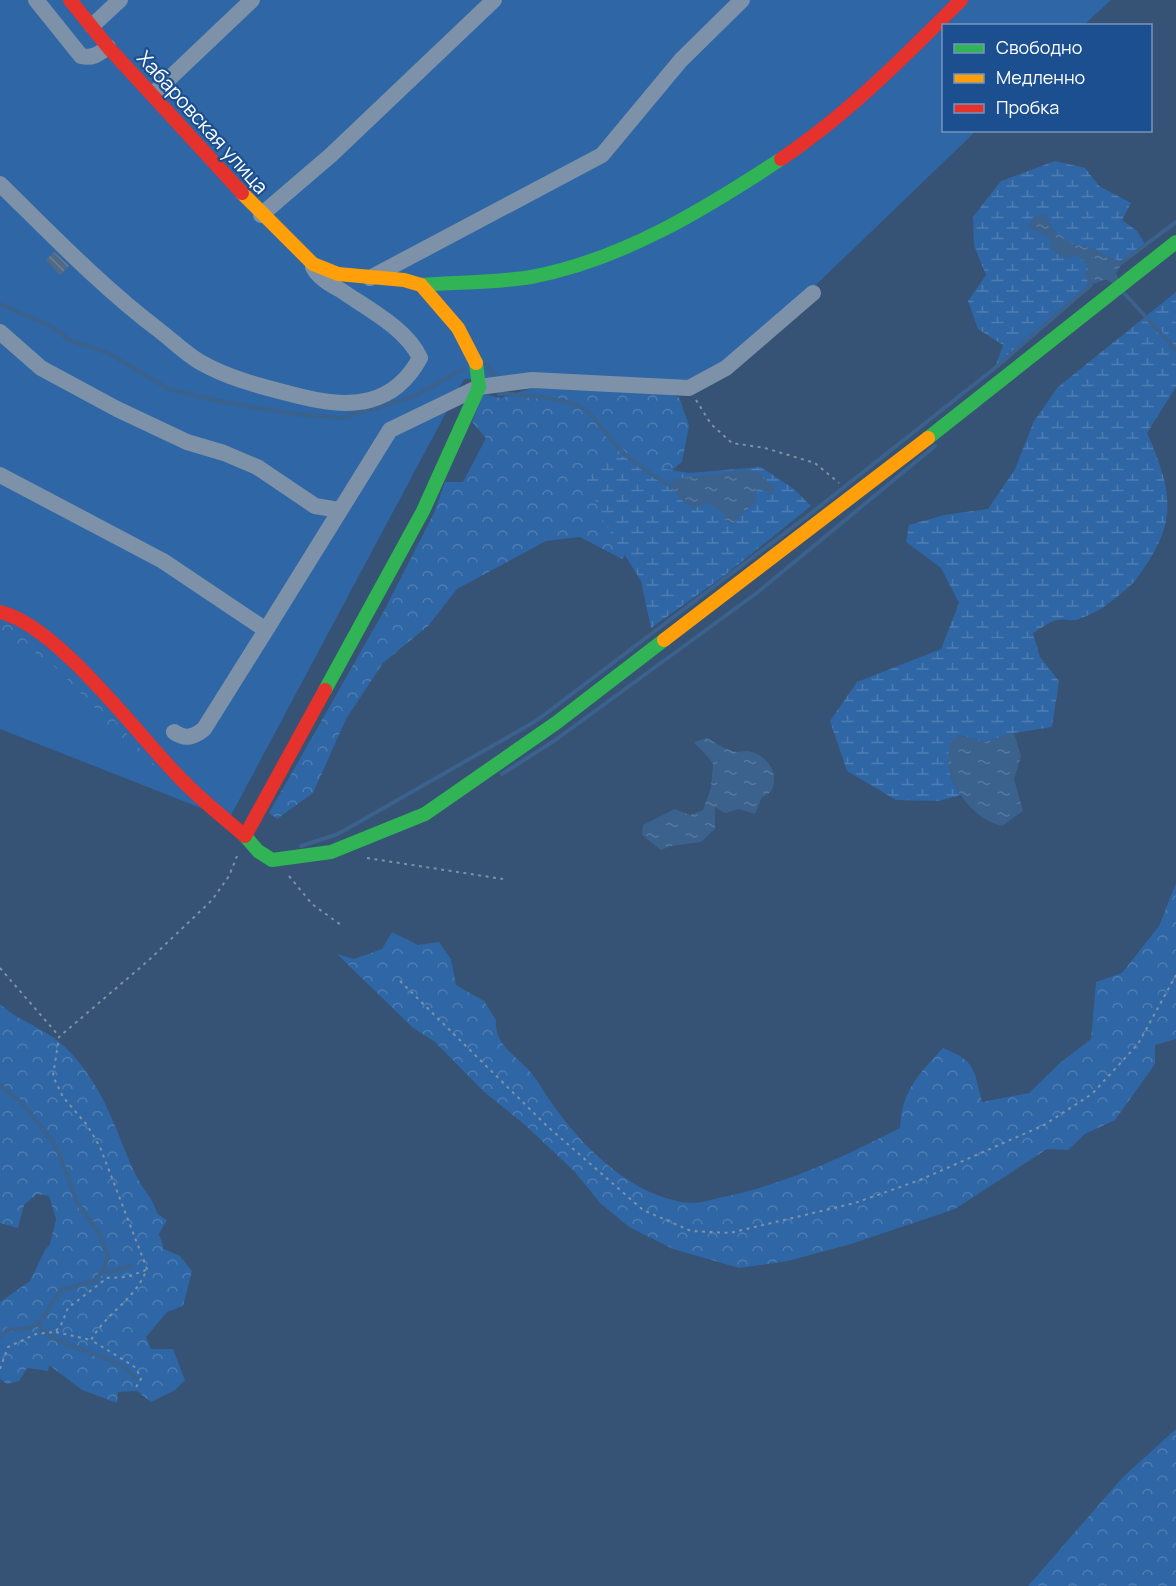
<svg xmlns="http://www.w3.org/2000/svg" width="1176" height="1586" viewBox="0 0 1176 1586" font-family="Manrope,sans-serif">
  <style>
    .green { fill: #2f66a5 }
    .forest { fill: url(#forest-crowns) }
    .wetland { fill: url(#wetland-marsh) }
    .water { fill: url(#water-ripples) }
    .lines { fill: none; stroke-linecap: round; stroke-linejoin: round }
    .stream { stroke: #3b618d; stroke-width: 4 }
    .building { fill: url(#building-back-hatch) }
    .path { stroke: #7d92a8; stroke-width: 2; stroke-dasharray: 3 4.5; stroke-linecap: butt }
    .street { stroke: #7d92a8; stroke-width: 16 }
    .fast { stroke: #30b455; stroke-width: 14 }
    .slow { stroke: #ff9f0a; stroke-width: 14 }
    .jam { stroke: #e5322d; stroke-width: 14 }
    .labels { text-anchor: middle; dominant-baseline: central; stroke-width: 4.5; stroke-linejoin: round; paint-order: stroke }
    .street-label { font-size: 20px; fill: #fff; stroke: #1b4f8f }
  </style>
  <defs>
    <pattern id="forest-crowns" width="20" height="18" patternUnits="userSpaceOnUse" patternTransform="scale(1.5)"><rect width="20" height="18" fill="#2f66a5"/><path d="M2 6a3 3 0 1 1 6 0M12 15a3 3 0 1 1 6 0" fill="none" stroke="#4e7db2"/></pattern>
    <pattern id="wetland-marsh" width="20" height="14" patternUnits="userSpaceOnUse" patternTransform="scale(1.5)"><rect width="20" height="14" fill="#2f66a5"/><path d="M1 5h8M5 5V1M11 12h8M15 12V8" fill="none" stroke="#4e7db2"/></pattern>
    <pattern id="water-ripples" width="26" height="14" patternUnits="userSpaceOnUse" patternTransform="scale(1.5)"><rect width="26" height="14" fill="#3b618d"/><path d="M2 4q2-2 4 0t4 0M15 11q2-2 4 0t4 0" fill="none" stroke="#58799e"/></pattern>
    <pattern id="building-back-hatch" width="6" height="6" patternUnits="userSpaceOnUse" patternTransform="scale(1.5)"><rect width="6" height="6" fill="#526984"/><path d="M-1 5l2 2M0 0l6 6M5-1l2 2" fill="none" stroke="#6c8096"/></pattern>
  </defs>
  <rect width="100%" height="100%" fill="#365274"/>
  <path class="green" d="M0,0H1111L1084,25L944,26V130L976,131L716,381L464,379L229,819L0,729Z"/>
  <path class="forest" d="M533,388C575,392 642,383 679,397L689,426L682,462L645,493L644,530L622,559L580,537L546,541L457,589L429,625L383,663L346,719L313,793L277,819L269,813L385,609L434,513L445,482H463L486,438L472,422L483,394L501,398Z
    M0,606L16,610L177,790L121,741L94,707L54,666L35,653L0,646Z
    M1176,883V1039L1155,1045V1064L1115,1120L1085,1134L1068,1150L1047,1149L955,1209L851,1244L788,1261L739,1268L673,1249L629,1227L600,1203L575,1172L525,1125L483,1091L435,1042L412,1027L337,954L354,959L382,949L392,932L418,945L439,942L451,959L456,985L484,1001L496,1020C494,1043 514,1055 529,1070C535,1077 540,1085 545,1093C576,1141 631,1199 692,1203C702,1203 714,1199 723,1197C786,1184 843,1157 900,1128C902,1090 918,1075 943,1048C976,1061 974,1070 982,1102L1029,1093L1061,1062L1091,1039L1096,982L1122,973L1159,926Z
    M0,1004C19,1022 46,1028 65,1047C81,1062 98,1087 107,1108C122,1138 130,1172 151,1199L158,1214L167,1220L159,1234L164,1249L180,1256L192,1271L183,1306L167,1312L146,1337L151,1349H173L185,1380L175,1390L151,1402L137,1391L118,1392L117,1403L82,1390L49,1365L48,1371L27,1368L19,1381L7,1384L0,1379V1302L30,1281L45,1250L50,1244L56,1219L49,1196L37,1194L24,1205L18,1228L0,1223Z
    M1176,1429V1586H1028L1123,1477Z"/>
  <path class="wetland" d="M1055,161L1085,168L1099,186L1131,203L1122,220L1137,231L1145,244L1123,262L1116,273L1120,287L1106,279L1091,285L995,368L1003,345L978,329L968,301L986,275L974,246L973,217L1001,181Z
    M1176,292V387L1147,433C1176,498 1176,526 1135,581C1118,597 1102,611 1079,619C1072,622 1064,618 1057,620C1049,622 1040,629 1033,633L1040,657L1059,681L1052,727L1014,733L985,742L959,735C946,758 945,773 961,795L939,801L896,800L847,771L830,721L857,682L941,649L959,603L941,568L906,542L909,525L944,515L988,509L1015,469L1034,421L1058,387Z
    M642,456L654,467L689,473L761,467L794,489L811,506L724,576L651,628L641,581L601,517L588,478L611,457Z"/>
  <path class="water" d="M1046,214L1053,229L1071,244C1088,243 1106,257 1123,262L1116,273L1119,288L1106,279L1089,285L1085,275L1087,264L1078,256L1063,258L1051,249L1049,237L1028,228L1033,217Z
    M747,470L759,473L776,489L772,494L758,489L753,496L757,500L732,524L726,522L724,514L708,503C689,514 681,500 671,486L674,479Z
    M1014,733L1021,756L1014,779L1023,811L1002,826C978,821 955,794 949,770C947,761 949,752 950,742L959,735L985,742Z
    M707,738C717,744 726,750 737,752C742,752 747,750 752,752C763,755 775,767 774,779C774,789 771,794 762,797L755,814L739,809L725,813L715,807V829L701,842L671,846L661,850L642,835L643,825L675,809L690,815L703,810L711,788L713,763L694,742Z"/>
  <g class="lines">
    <path class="stream" d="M1121,263L1176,222
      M1124,293L1176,350
      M0,304L50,326L72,341L108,353L169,389L218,401L294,414L343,418L415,396L463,369
      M486,364L496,378
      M499,394C512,393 564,399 576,405C592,412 602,428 612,441C627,458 651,475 671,486
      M502,774L554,741L758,592L935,446
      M301,846L338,834L536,721L810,514L995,368L1091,285
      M0,1085L23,1104L56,1146L77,1202L99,1233L108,1256L104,1269L95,1281L61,1290C41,1314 47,1332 8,1329L0,1337
      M102,1271L110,1272L131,1266
      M38,1324C50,1349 116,1351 135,1378"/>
  </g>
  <path class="building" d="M54,252L69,266L60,275L46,260Z"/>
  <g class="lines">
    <path class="path" d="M696,400L711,424L732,443L765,448L815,463L839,483
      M367,858L503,879
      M289,876L312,904L341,925
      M0,968L59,1036
      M400,981L547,1126L643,1210L691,1231L730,1233L855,1203L920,1180L1044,1125L1092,1094L1138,1044L1176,975
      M56,1332L91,1340
      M0,1369L8,1347L36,1334L55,1332L61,1325L68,1308L107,1278L127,1277L146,1270
      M136,1387L141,1379L136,1368L127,1362L91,1340C107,1312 135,1300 147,1269L100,1147L87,1125L63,1097L53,1076L59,1037L149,960L212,900L229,876L237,856"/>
    <path class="street" d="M36,0L81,56C92,59 99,54 108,47
      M92,26L120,0
      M153,94L252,0
      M0,184C52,235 102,287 160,331C173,341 186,354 200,362C231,380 268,388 303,397C351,409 394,406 420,358C407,329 368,309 342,291C332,285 318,278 313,267
      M261,215L331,155L494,0
      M370,278L602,155L681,60L742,0
      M0,332L41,368L117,409L187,442L224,453L257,467L315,506L339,510
      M0,475L163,561L266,630L390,430L479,387L532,380L689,388L726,368L813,293
      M174,732C186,740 194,737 204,729L266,630"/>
    <path class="fast" d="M421,285C457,282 495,283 531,277C622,260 705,209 781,159
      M928,438L1176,242
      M325,690L423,511L479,387L476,363
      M245,836L258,851L272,860L331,852L425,814L556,723L664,640"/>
    <path class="slow" d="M242,193L313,264L338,274L404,280L421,285L458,328L476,363
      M664,640L928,438"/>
    <path class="jam" d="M70,0L108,47L242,193
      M781,159C848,114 904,57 961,0
      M0,612C57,625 137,734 180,778C200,799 223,817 245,836L325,690"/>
  </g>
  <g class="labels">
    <g class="street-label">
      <text transform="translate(203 122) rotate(48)">Хабаровская улица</text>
    </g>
  </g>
  <rect x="942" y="24" width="210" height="108" fill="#1b4f8f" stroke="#7695bc" stroke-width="1.5"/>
  <rect x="954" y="44" width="30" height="9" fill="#30b455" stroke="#7695bc" stroke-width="1.5"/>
  <text x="996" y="54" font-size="18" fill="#ffffff">Свободно</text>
  <rect x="954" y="74" width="30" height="9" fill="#ff9f0a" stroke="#7695bc" stroke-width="1.5"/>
  <text x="996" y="84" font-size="18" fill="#ffffff">Медленно</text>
  <rect x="954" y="104" width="30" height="9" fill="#e5322d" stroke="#7695bc" stroke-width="1.5"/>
  <text x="996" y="114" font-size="18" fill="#ffffff">Пробка</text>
</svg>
